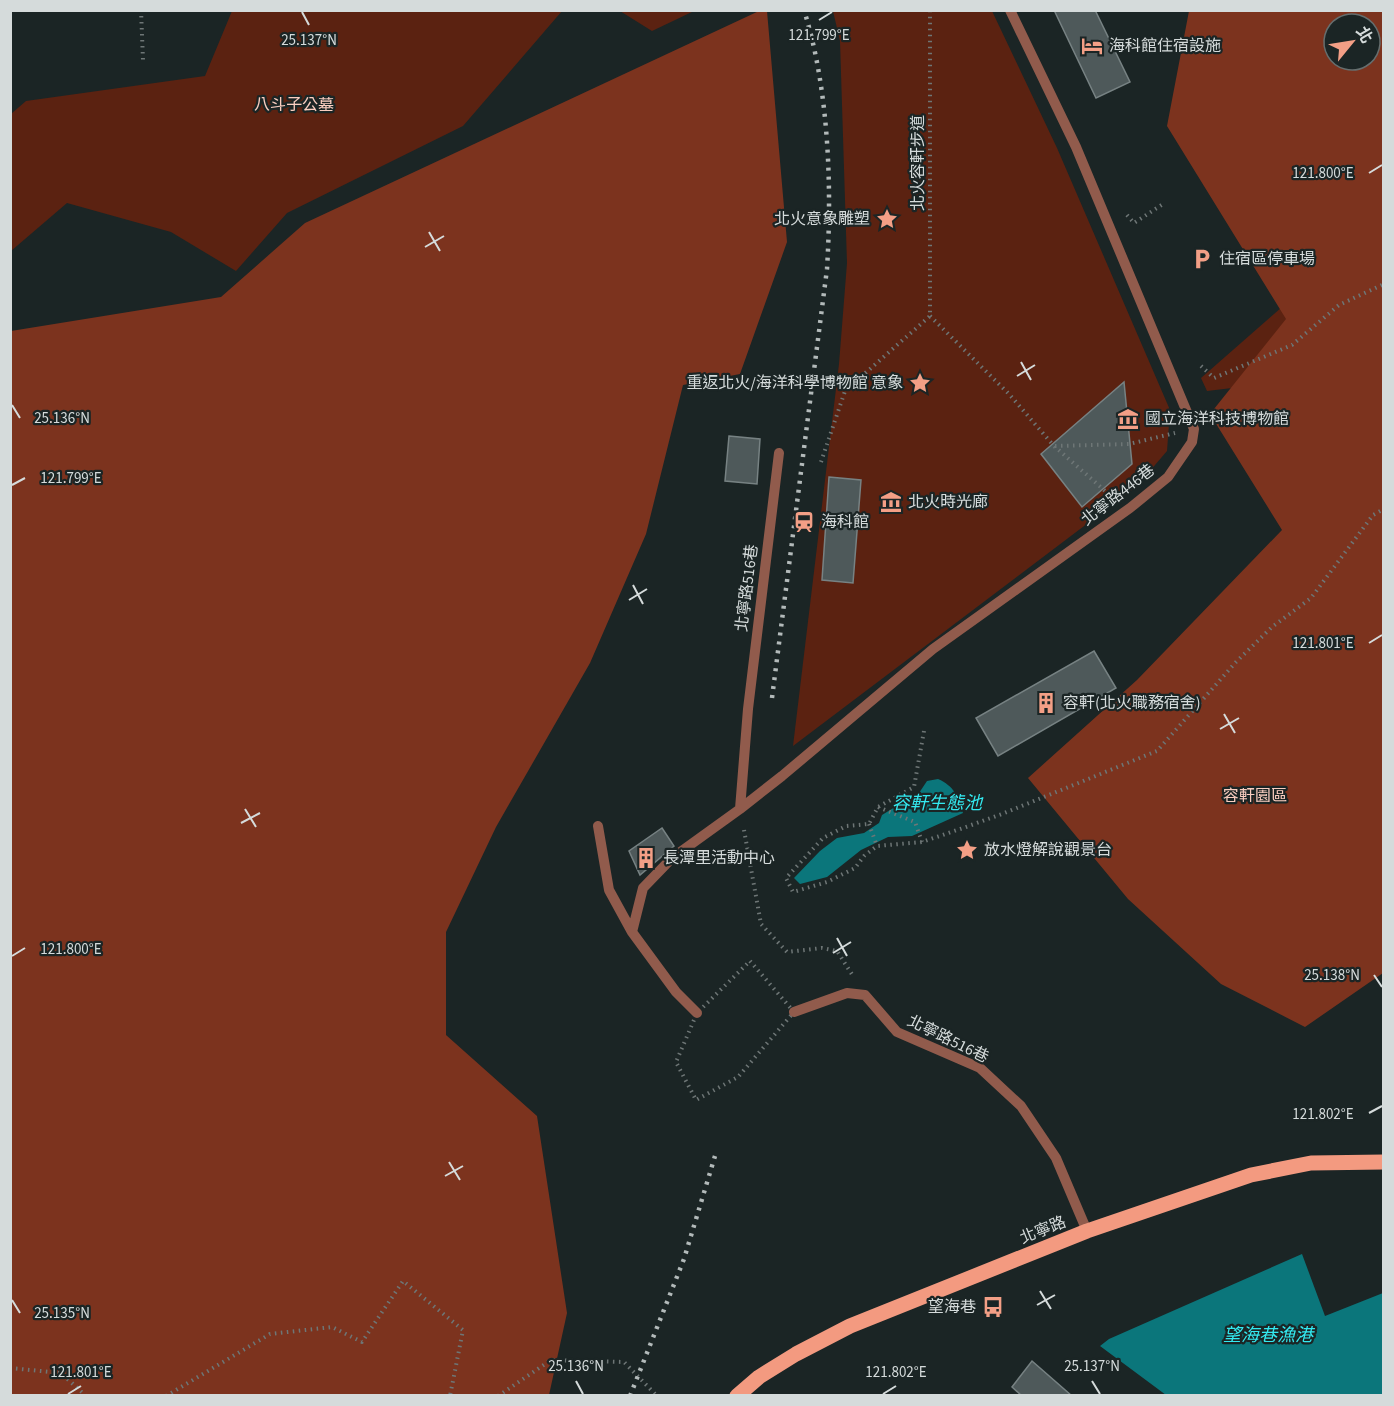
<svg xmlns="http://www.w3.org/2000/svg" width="1394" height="1406" viewBox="0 0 1394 1406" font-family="'Source Sans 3','Noto Sans TC',sans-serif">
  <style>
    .green { fill: #5b2211 }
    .forest { fill: #7c331e; fill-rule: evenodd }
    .water { fill: #0b767b }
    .building { fill: #4e595a; stroke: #778283; stroke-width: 1.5 }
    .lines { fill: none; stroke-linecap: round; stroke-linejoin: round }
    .path { stroke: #6e7676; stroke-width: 4; stroke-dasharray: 1.5 4.5; stroke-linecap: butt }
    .service { stroke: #915b4c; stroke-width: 10 }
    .primary { stroke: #f39a80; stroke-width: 15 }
    .rail { stroke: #b3baba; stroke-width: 4.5; stroke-dasharray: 3 6; stroke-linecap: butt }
    .ticks { fill: none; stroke: #d5dbdb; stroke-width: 2 }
    .labels { text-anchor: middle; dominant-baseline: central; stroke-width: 4.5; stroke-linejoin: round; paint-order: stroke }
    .poi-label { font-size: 16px; fill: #d5dbdb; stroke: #1b2525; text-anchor: start }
    .park-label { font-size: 16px; fill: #fbcec0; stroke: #1b2525 }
    .street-label { font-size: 16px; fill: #d5dbdb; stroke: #1b2525 }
    .water-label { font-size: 18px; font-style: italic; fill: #33eaf1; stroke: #1b2525 }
    .ticks-label { font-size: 15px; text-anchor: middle; fill: #d5dbdb; stroke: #1b2525; stroke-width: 4.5; stroke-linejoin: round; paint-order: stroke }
  </style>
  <rect width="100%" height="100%" fill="#1b2525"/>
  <path class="green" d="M232,11V10L562,11L463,126L287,213L236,271L171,232L67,203L11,251V114L26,101L205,76Z
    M620,11H694L652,31Z
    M833,11H992L1057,148L1170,410L1167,451L1137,486L793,746L839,364L847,263L840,41Z
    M1282,307L1383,370L1207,391L1201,378Z"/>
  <path class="forest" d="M759,11H767L787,242L740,374L683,385L646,534L590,663L496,827L446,932V1035L537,1116L567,1313L549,1395H11V331L221,297L305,223Z
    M1189,11H1383V973L1305,1027L1221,984L1128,899L1028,778L1137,680L1282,530L1210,414L1286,319L1167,126ZM1334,24H1370V60H1334Z"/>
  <path class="water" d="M938,779C954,786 958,796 963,813L912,836L888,837L861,850L827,877L800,884L794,878L820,851L837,838L864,833L879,823L882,815L903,802L917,796L927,781Z
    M1302,1254L1325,1316L1383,1293V1395H1166L1100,1346L1109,1339Z"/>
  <path class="building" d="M1054,10H1095L1130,82L1096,98Z
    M1124,382L1132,464L1082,507L1041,454Z
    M729,436L760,439L757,484L725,481Z
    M829,477L861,480L853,583L822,580Z
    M1094,651L1116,688L998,756L976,718Z
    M662,828L674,846L640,875L629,851Z
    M1032,1361L1072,1396H1022L1012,1387Z"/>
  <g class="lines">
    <path class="path" d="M141,10L143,60
      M1127,215L1134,223L1163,204
      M930,316L1009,394L1054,446L1112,497
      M1201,366L1214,378L1292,345L1339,305L1384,284
      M1055,446L1129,444L1175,433
      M821,462L845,391L930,316V10
      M924,731L914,787L878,807L869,824L846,826L823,838L786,878L793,892L827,882L855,868L864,856L877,846L922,842L963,828L1002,814L1157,751L1236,662L1272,627L1311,598L1373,515L1384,509
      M878,807L915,822L922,842
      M869,824L877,846
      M744,830L761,924L787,952L822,948L837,951L853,976
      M750,961L794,1012L738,1077L696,1100L676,1062L697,1013Z
      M10,1368L61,1373L86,1396
      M166,1396L270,1334L332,1327L362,1342L403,1281L463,1330L450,1396
      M498,1396L551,1360L624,1362L657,1396"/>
    <path class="service" d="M740,809L782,776L933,649L1130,508L1168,477L1192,442L1194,429L1076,147L1010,10
      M598,826L609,890L632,932L676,992L697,1013
      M632,932L643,888L672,858L740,809L748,709L779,453
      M794,1012L847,993L865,995L897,1032L980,1068L1021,1106L1056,1158L1087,1231"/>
    <path class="primary" d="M737,1396L759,1377L796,1354L850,1326L1087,1231L1251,1175L1311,1163L1384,1162"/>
    <path class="rail" d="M772,698L827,269C832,186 829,90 804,10
      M630,1396L684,1259L715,1156"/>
  </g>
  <path class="ticks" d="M302,12L309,25M819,20L832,12M1369,173L1382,165M429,232L440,251M425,247L444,236M1021,362L1031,380M1017,376L1035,365M12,405L20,418M12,485L25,478M633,585L643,604M629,600L647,589M1369,643L1382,635M1224,714L1235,733M1220,729L1239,718M245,809L256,827M241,823L260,813M837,938L847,956M833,953L851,942M12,956L25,948M1374,975L1382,987M1369,1113L1382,1106M449,1162L460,1180M445,1176L463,1166M1040,1291L1051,1309M12,1300L20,1313M1037,1305L1055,1295M576,1381L583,1394M1092,1381L1100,1394M68,1394L81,1386M883,1394L896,1386"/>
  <defs>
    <symbol id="hotel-bare" viewBox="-9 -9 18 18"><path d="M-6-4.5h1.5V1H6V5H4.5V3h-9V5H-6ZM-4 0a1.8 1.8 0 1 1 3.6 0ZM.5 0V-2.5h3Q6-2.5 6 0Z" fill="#f39f86" stroke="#1b2525" stroke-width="2.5" paint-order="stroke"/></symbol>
    <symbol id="sight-bare" viewBox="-9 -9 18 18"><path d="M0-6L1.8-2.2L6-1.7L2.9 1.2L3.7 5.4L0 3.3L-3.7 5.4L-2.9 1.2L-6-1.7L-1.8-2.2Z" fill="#f39f86" stroke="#1b2525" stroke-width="2.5" paint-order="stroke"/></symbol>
    <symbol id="parking-bare" viewBox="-9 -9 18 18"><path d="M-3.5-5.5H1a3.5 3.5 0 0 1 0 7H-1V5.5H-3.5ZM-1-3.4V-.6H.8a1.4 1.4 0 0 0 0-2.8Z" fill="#f39f86" stroke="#1b2525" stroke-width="2.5" paint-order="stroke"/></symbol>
    <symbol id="museum-bare" viewBox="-9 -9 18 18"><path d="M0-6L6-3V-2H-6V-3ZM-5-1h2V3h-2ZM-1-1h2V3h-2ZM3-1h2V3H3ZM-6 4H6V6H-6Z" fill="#f39f86" stroke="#1b2525" stroke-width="2.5" paint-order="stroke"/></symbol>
    <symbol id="station-bare" viewBox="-9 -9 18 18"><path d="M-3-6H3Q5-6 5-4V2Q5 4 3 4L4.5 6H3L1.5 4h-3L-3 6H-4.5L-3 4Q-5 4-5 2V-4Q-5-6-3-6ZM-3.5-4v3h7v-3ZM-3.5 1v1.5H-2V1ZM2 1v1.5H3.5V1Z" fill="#f39f86" stroke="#1b2525" stroke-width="2.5" paint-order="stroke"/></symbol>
    <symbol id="building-bare" viewBox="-9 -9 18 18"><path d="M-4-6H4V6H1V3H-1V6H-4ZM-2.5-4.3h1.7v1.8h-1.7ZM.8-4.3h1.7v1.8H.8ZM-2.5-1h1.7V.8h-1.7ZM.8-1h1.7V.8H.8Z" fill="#f39f86" stroke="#1b2525" stroke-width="2.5" paint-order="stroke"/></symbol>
    <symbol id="bus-bare" viewBox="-9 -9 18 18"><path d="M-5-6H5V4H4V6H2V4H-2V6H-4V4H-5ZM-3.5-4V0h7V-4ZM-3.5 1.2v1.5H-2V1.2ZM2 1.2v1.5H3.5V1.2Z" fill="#f39f86" stroke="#1b2525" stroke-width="2.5" paint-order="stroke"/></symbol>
  </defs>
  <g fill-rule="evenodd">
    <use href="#hotel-bare" x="1077" y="31" width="30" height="30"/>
    <use href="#sight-bare" x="872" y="204" width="30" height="30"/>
    <use href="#parking-bare" x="1187" y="244" width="30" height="30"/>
    <use href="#sight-bare" x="905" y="368" width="30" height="30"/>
    <use href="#museum-bare" x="1113" y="404" width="30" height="30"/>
    <use href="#museum-bare" x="876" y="487" width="30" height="30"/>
    <use href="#station-bare" x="789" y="507" width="30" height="30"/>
    <use href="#building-bare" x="1031" y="688" width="30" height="30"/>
    <use href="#sight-bare" x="952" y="835" width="30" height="30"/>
    <use href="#building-bare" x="631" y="843" width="30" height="30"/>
    <use href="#bus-bare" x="978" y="1292" width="30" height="30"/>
  </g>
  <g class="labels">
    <g class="poi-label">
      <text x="1109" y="46">海科館住宿設施</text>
      <text x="870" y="219" text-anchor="end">北火意象雕塑</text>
      <text x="1219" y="259">住宿區停車場</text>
      <text x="903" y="383" text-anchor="end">重返北火/海洋科學博物館 意象</text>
      <text x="1145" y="419">國立海洋科技博物館</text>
      <text x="908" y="502">北火時光廊</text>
      <text x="821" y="522">海科館</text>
      <text x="1063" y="703">容軒(北火職務宿舍)</text>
      <text x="984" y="850">放水燈解說觀景台</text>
      <text x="663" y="858">長潭里活動中心</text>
      <text x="976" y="1307" text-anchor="end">望海巷</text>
    </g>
    <g class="park-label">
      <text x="294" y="105">八斗子公墓</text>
      <text x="1255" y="796">容軒園區</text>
    </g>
    <g class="street-label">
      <text transform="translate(918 163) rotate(-90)">北火容軒步道</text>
      <text transform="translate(1118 495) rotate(-38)">北寧路446巷</text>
      <text transform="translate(747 588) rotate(-83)">北寧路516巷</text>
      <text transform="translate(948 1039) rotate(26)">北寧路516巷</text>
      <text transform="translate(1043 1230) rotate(-22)">北寧路</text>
    </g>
    <g class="water-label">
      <text x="937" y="803">容軒生態池</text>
      <text x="1268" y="1335">望海巷漁港</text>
    </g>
  </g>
  <g class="ticks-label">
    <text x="819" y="40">121.799°E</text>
    <text x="309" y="45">25.137°N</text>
    <text x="1323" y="178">121.800°E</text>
    <text x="62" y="423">25.136°N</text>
    <text x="71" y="483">121.799°E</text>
    <text x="1323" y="648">121.801°E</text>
    <text x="71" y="954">121.800°E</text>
    <text x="1332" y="980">25.138°N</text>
    <text x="1323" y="1119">121.802°E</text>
    <text x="62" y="1318">25.135°N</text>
    <text x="576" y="1371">25.136°N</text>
    <text x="1092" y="1371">25.137°N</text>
    <text x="81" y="1377">121.801°E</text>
    <text x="896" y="1377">121.802°E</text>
  </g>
  <rect width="1394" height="1406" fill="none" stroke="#d5dbdb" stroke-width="24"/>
  <g transform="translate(1352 42) rotate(60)"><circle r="28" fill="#1b2525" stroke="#656e6e" stroke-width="1.5"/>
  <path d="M0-4.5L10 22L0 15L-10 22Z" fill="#f39f86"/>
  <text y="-9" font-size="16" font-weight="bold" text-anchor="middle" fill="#d5dbdb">北</text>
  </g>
</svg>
